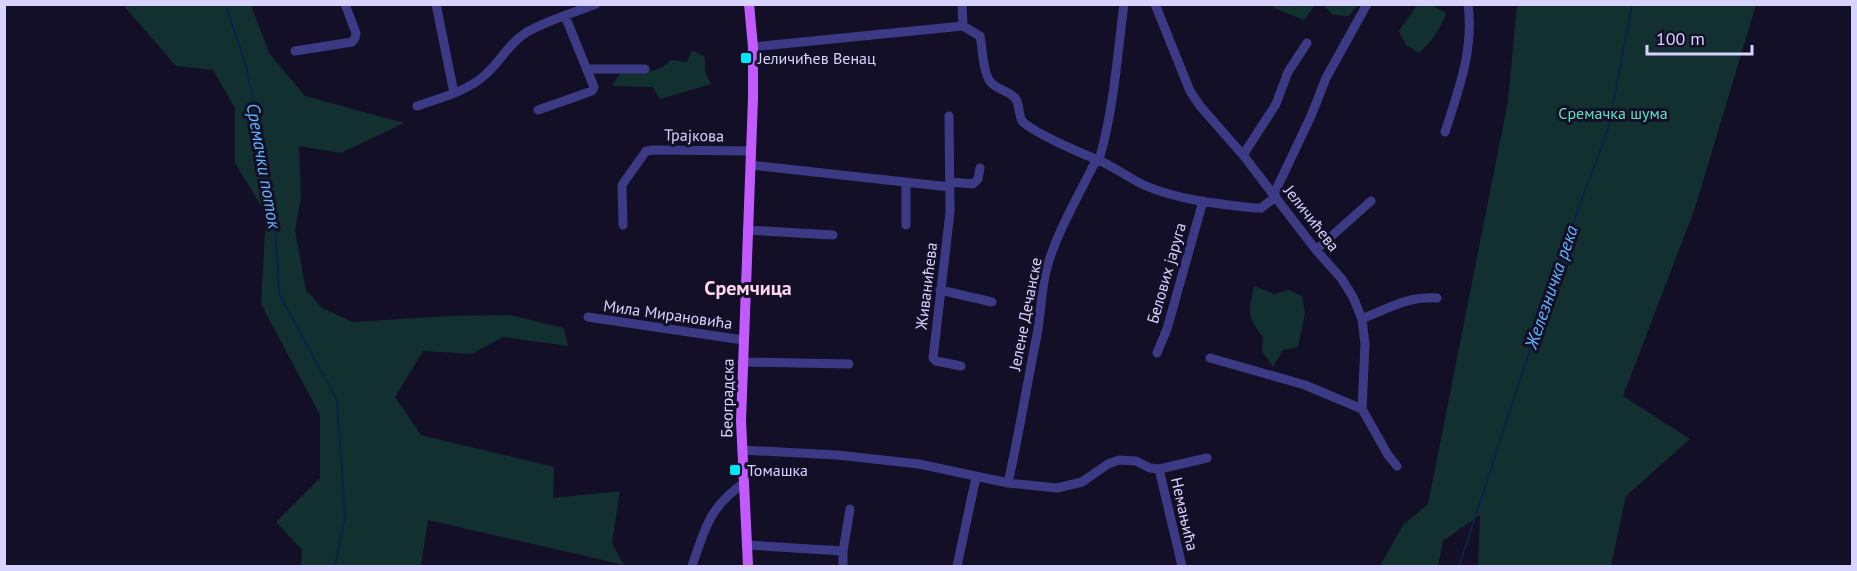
<svg xmlns="http://www.w3.org/2000/svg" width="1857" height="571" viewBox="0 0 1857 571" font-family="'PT Sans',sans-serif">
  <style>
    .green { fill: #12302f }
    .lines { fill: none; stroke-linecap: round; stroke-linejoin: round }
    .stream { stroke: #0c2248; stroke-width: 2 }
    .minor { stroke: #3d3a85; stroke-width: 9 }
    .major { stroke: #c25bff; stroke-width: 10 }
    .poi-dot { fill: #00e5ff; stroke: #130f26; stroke-width: 2 }
    .labels { text-anchor: middle; dominant-baseline: central; stroke-width: 6; stroke-linejoin: round; paint-order: stroke }
    .poi-label { font-size: 16px; fill: #d9d4ff; stroke: #130f26; text-anchor: start }
    .park-label { font-size: 16px; fill: #5fe0c0; stroke: #130f26 }
    .street-label { font-size: 16px; fill: #d9d4ff; stroke: #130f26 }
    .water-label { font-size: 18px; font-style: italic; fill: #62b6ff; stroke: #130f26 }
    .quarter-label { font-size: 20px; font-weight: bold; fill: #ffd6f0; stroke: #130f26 }
  </style>
  <rect width="100%" height="100%" fill="#130f26"/>
  <path class="green" d="M123,5H251L269,53L305,96L404,123L341,153L299,146L301,197L295,231L306,290L322,308L353,322L449,316L510,315L564,328L568,346L503,337L472,354L423,351L395,397L421,435L554,467L553,498L620,491L612,543L624,565L428,520L421,566H301L302,550L276,522L320,478V415L261,304L266,214L235,163V108L213,70L176,66Z
    M1275,5V4L1315,5L1304,20L1274,8Z
    M1323,5H1358L1349,16L1333,15Z
    M1417,5H1431L1446,13C1441,29 1431,42 1419,53L1406,45L1399,31Z
    M1517,5H1756L1695,208L1623,396L1690,439L1626,496L1611,566H1478L1480,515L1443,541L1438,566H1380L1403,525L1428,504L1508,101Z
    M692,50L705,57V71L711,84L660,99L653,87L612,86L621,72C641,72 656,75 671,60L687,62Z
    M1254,286L1274,294L1289,290L1302,296L1305,313L1298,347L1283,350L1273,367L1262,351L1263,337C1246,316 1249,311 1254,286Z"/>
  <g class="lines">
    <path class="stream" d="M225,4L246,65L274,205L279,294L337,400L345,517L335,566
      M1459,566L1557,267L1609,126L1632,4"/>
    <path class="minor" d="M436,4L454,93
      M962,4L963,26
      M1155,4L1190,91L1200,106L1243,155L1316,250L1341,278L1353,297L1362,319L1365,344L1362,409L1388,455L1397,466
      M753,47L963,26L980,36C983,49 982,68 989,80C995,90 1009,90 1015,98C1021,105 1017,117 1024,123C1039,135 1080,153 1098,160C1115,167 1130,179 1146,186C1179,200 1219,204 1254,208H1261L1276,197
      M295,51L352,42L355,38L356,33L345,4
      M587,69H645
      M417,106C440,98 466,92 485,75C500,62 509,43 527,32C548,20 573,13 596,4
      M538,110L592,91L594,87L565,16
      M949,116L950,212L933,358L936,361L961,366
      M1445,132C1459,89 1474,49 1468,4
      M1243,155L1276,104L1288,72L1307,43
      M750,165L950,187
      M950,182L973,184L978,179L980,168
      M906,183V225
      M1274,194L1311,116L1326,78L1367,4
      M623,225L622,185L646,151L654,150L751,151
      M747,230L833,235
      M1316,250L1371,201
      M940,290L992,302
      M588,317L743,340
      M1362,319C1389,308 1408,296 1437,298
      M1157,353L1167,329L1203,201
      M1210,358L1305,385L1362,409
      M742,362L849,364
      M742,450L837,455L919,464L1008,483L1057,488L1082,482L1108,464L1119,460L1136,461L1150,468L1159,469L1207,458
      M1159,469L1182,566
      M1008,483C1019,434 1027,384 1037,335C1041,314 1041,292 1046,271C1056,233 1078,197 1095,162L1099,160C1114,109 1117,57 1124,4
      M748,545L843,551
      M692,566C705,529 709,507 744,483
      M843,566V551L850,509
      M957,566L976,477"/>
    <path class="major" d="M748,566L741,421L753,98V47L749,4"/>
  </g>
  <g class="poi-dot">
    <rect x="740" y="52" width="12" height="12" rx="3"/>
    <rect x="729" y="464" width="12" height="12" rx="3"/>
  </g>
  <g class="labels">
    <g class="poi-label">
      <text x="758" y="58">Јеличићев Венац</text>
      <text x="747" y="470">Томашка</text>
    </g>
    <g class="park-label">
      <text x="1613" y="113">Сремачка шума</text>
    </g>
    <g class="street-label">
      <text transform="translate(694 135) rotate(1)">Трајкова</text>
      <text transform="translate(1312 218) rotate(52)">Јеличићева</text>
      <text transform="translate(1166 273) rotate(-74)">Белових јаруга</text>
      <text transform="translate(926 286) rotate(-83)">Живанићева</text>
      <text transform="translate(668 314) rotate(8)">Мила Мирановића</text>
      <text transform="translate(1025 314) rotate(-79)">Јелене Дечанске</text>
      <text transform="translate(727 398) rotate(-89)">Београдска</text>
      <text transform="translate(1185 514) rotate(77)">Немањића</text>
    </g>
    <g class="water-label">
      <text transform="translate(264 166) rotate(80)">Сремачки поток</text>
      <text transform="translate(1551 287) rotate(-71)">Железничка река</text>
    </g>
    <g class="quarter-label">
      <text x="748" y="288">Сремчица</text>
    </g>
  </g>
  <rect width="1857" height="571" fill="none" stroke="#d9d4ff" stroke-width="12"/>
  <path d="M1647 45v9h105v-9" fill="none" stroke="#d9d4ff" stroke-width="3"/>
  <text x="1656" y="45" font-size="18" fill="#d9d4ff" stroke="#130f26" stroke-width="4.5" paint-order="stroke">100 m</text>
</svg>
